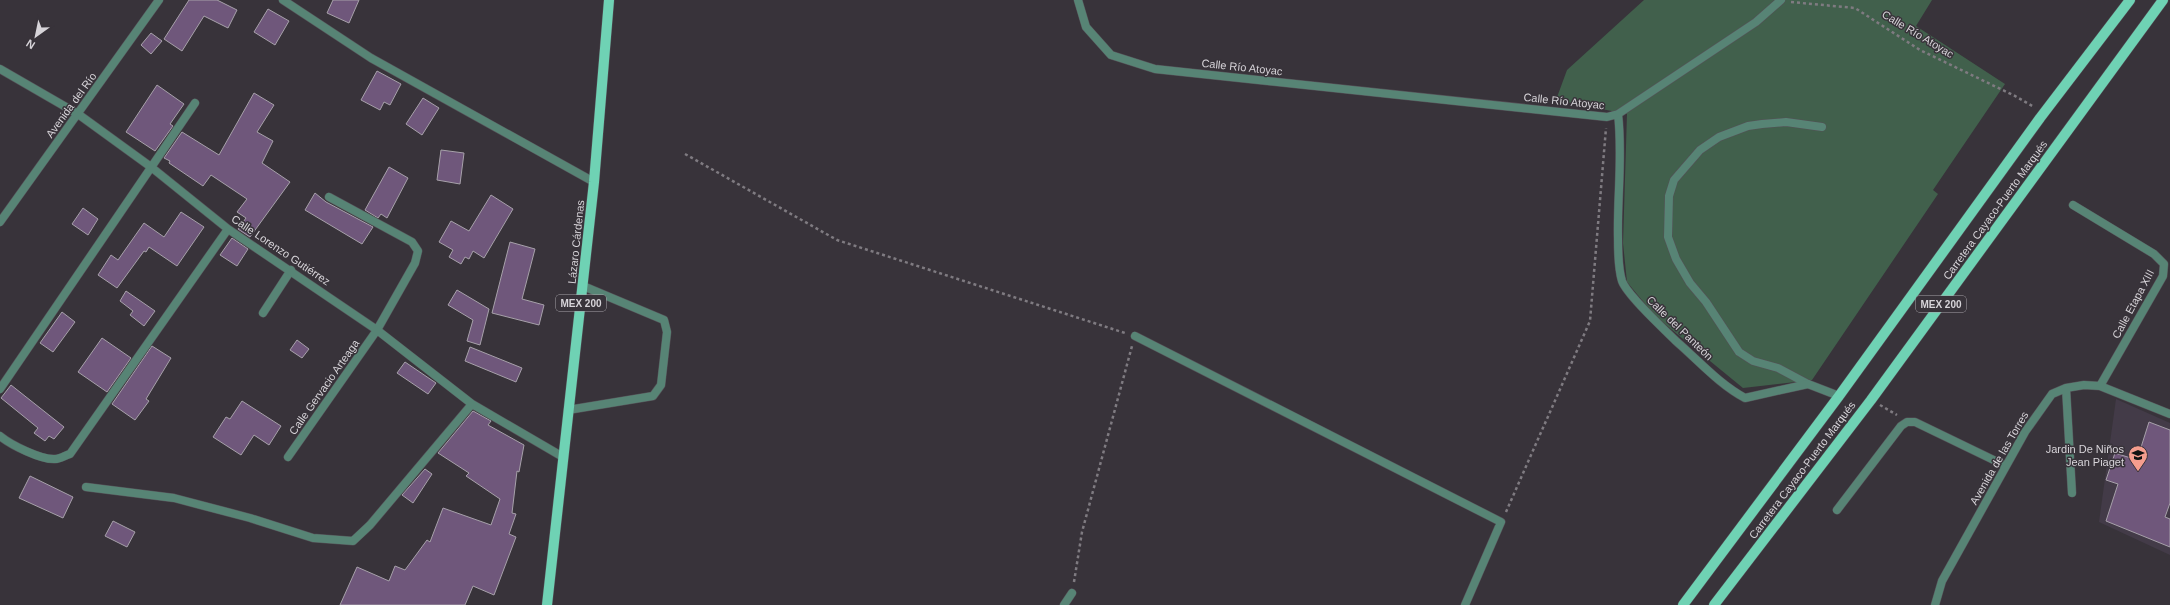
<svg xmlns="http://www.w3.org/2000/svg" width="2170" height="605" viewBox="0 0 2170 605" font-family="Arial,sans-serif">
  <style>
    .built { fill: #433b48 }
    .green { fill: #41604c }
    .building { fill: #6f577b; stroke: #a7a1aa }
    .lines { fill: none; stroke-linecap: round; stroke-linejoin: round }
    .lane-casing { stroke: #555057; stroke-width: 9 }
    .street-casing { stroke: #555057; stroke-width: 9 }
    .primary-casing { stroke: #555057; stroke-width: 11 }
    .path { stroke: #7f7b81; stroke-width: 2.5; stroke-dasharray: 3 3; stroke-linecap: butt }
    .lane { stroke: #578475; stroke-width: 8 }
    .street { stroke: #578475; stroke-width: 8 }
    .primary { stroke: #6fd2b4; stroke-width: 10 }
    .labels { text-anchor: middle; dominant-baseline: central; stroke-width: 3; stroke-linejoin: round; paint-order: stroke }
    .shield { fill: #38333a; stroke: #a7a4a9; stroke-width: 1 }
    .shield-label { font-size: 10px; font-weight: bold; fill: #d7d4d9 }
    .street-label { font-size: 11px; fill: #d7d4d9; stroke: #38333a }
    .poi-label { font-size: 11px; fill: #d7d4d9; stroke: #38333a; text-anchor: end }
  </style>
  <rect width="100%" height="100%" fill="#38333a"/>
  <path class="built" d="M2116,399L2170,423V555L2099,522Z"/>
  <path class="green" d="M1644,0H1932L1916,26L2005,84L1933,190L1938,194L1812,380L1743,388L1655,316L1627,282L1623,243L1627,114L1556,100L1567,70Z"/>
  <path class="building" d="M189,0H217L237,10L228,28L204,16L182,51L164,39Z
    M333,0H359L349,23L327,13Z
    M268,9L289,21L275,45L254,32Z
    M151,33L162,41L151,54L141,45Z
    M377,71L401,84L390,105L384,102L380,110L361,100Z
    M157,85L184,104L170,124L173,126L155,151L126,132Z
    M254,93L274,105L257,132L273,141L262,163L290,182L250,237L238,229L246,218L237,212L247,199L211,175L203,186L169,163L170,161L164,158L182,132L219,155Z
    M423,98L439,108L422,135L406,124Z
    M441,150L464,153L460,184L437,180Z
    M389,167L408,178L387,218L381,214L378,218L365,210Z
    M315,193L326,202L373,227L362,244L305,210Z
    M491,195L513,209L484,258L473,251L469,259L465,257L461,264L449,257L453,250L439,242L451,221L469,231Z
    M83,208L98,219L88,235L72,224Z
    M181,212L204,227L177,266L149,247L146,252L144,251L117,288L98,275L111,255L118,260L144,223L164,237Z
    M232,238L248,249L237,266L220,255Z
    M510,242L535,249L522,299L544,305L539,325L492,313Z
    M457,290L489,309L480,345L467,341L473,320L448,305Z
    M126,291L155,311L144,326L130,315L133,311L120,301Z
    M62,312L75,322L53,352L40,343Z
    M102,338L131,358L107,392L78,372Z
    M297,340L309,349L302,358L290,350Z
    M152,346L171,358L146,399L149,401L135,420L112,404Z
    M470,347L522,368L516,382L465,361Z
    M405,362L436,383L428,394L397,373Z
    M11,385L64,427L54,439L49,436L45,441L34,433L38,428L1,398Z
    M242,401L281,426L269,445L254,435L241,455L213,437L226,417L230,419Z
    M473,411L491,421L488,425L524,445L519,472L517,471L512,513L516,514L509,534L516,537L494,595L473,586L465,605H340L357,567L389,581L395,566L405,570L427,540L430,542L443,508L491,525L500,499L466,476L469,473L438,453Z
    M2149,422L2170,430V503L2165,517L2170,519V547L2106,521L2118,484L2106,480L2115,453L2137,460Z
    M425,469L432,474L413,503L402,495Z
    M30,476L73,497L63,518L19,498Z
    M113,521L135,532L127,547L105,536Z"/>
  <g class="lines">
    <defs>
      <path id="lane" d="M263,313L291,270
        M1808,384L1778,368L1753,361L1739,352L1706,302L1690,283L1676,259L1668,237L1669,196L1674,180L1700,150L1719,137L1748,126L1762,124L1786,122L1822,127
        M568,410L653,396L661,385L667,332L664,320L583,286"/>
      <path id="street" d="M283,0L371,58L594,182
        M1078,0L1086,27L1111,55L1155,69L1607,117L1618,114L1756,22L1781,0
        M0,69L78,114L151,167L228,229L377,330L472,404L563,457
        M1618,114C1623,155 1617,197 1618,238C1618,252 1618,268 1622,281C1627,295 1665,330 1677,342C1699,361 1719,384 1745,398L1808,384L1839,396
        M2073,205L2154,254L2164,264L2163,276L2100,386
        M0,222L159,0
        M1135,336L1501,522L1465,605
        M2066,388L2072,493
        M0,389L195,103
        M0,436C11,445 41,460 55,459C60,459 66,455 70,454L228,229
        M288,457L377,330L415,263L418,251L412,242L329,197
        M86,487L174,498L250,518L313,538L353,541L370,525L472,404
        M1837,510L1901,426L1907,422H1915L2006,466
        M1064,605L1072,593
        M1935,605L1942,581L2025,432L2052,394L2066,388L2084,385L2100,386L2170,414"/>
      <path id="primary" d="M547,605L594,182L609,0
        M1683,605L1839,396L2040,118L2130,0
        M1714,605L1871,400L2163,0"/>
    </defs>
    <use href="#lane" class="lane-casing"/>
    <use href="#street" class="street-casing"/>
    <use href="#primary" class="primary-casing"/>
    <path class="path" d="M1791,2L1855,8L1920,50L2015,96L2034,107
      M685,154L837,240L1125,333
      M1880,405L1897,415
      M1506,512L1590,321L1606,128
      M1074,582L1082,532L1132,346"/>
    <use href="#lane" class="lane"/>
    <use href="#street" class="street"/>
    <use href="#primary" class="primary"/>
  </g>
  <defs>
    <symbol id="school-pin" viewBox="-11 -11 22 30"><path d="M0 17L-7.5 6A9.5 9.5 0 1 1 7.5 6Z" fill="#f59d8e" stroke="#38333a"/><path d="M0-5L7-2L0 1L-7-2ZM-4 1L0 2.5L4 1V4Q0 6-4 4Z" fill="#111"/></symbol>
  </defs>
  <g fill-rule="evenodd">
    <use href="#school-pin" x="2127" y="444" width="22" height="30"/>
  </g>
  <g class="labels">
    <g class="shield">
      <rect x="556" y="295" width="50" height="16" rx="3"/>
      <rect x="1916" y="296" width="50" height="16" rx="3"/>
    </g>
    <g class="shield-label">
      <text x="581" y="303">MEX 200</text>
      <text x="1941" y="304">MEX 200</text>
    </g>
    <g class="street-label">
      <text transform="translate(1918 34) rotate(31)">Calle Río Atoyac</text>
      <text transform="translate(1242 67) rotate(6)">Calle Río Atoyac</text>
      <text transform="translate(1564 101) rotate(6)">Calle Río Atoyac</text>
      <text transform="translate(71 105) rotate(-54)">Avenida del Río</text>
      <text transform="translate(1995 210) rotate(-54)">Carretera Cayaco-Puerto Marqués</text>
      <text transform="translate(576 242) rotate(-84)">Lázaro Cárdenas</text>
      <text transform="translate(281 250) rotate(34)">Calle Lorenzo Gutiérrez</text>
      <text transform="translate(2133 304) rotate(-62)">Calle Etapa XIII</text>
      <text transform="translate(1680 328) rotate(44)">Calle del Panteón</text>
      <text transform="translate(324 387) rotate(-55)">Calle Gervacio Arteaga</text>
      <text transform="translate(1999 458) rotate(-60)">Avenida de las Torres</text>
      <text transform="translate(1802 470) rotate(-53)">Carretera Cayaco-Puerto Marqués</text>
    </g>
    <g class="poi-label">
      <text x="2124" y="449">Jardin De Niños<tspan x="2124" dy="13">Jean Piaget</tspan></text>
    </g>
  </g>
  <g transform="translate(36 36) rotate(213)" stroke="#38333a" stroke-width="3" paint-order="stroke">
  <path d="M0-3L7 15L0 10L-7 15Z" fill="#d7d4d9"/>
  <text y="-6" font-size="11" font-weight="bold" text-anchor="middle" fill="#d7d4d9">N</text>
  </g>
</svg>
